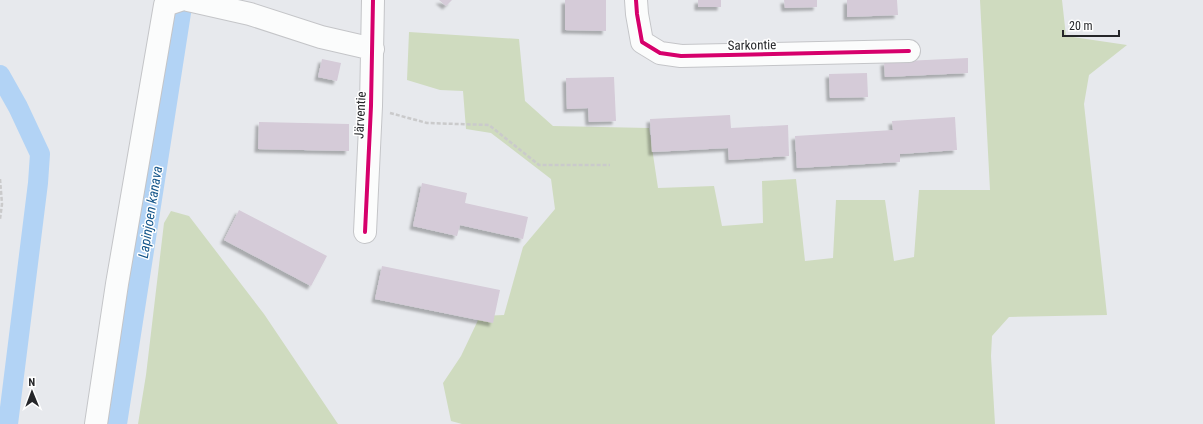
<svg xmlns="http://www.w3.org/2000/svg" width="1203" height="424" viewBox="0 0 1203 424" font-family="'Roboto Condensed',sans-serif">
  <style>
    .green { fill: #cfdbbf }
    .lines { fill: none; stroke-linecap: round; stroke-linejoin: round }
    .canal { stroke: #b2d3f5; stroke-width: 20 }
    .building { fill: #d5cbd8; filter: url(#shadow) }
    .minor-casing { stroke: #c4c5c8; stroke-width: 24 }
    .path { stroke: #cacacb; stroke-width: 2.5; stroke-dasharray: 4 2; stroke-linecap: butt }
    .minor { stroke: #fbfcfc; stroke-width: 22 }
    .cycleway-casing { stroke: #fff; stroke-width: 6 }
    .cycleway { stroke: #d6006c; stroke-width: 4 }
    .labels { text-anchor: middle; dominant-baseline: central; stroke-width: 3; stroke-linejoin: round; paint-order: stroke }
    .street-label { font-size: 13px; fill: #252629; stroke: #fff }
    .water-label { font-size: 14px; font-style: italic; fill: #16578b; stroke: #fff }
  </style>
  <defs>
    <filter id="shadow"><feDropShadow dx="-3.5" dy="3.5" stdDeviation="1" flood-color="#0004"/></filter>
  </defs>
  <rect width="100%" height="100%" fill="#e7e9ed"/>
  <path class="green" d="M980,0H1062L1066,36L1127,45L1089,75L1084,104L1107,315L1009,317L992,336L991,356L995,424H462L451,421L443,383L461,356L480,316L504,315L523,247L555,209L551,179L491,133L466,129L463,91L440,90L407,80L409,32L519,39L525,101L553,126L649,128L658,188L714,186L722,226L763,223L762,181L796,179L805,261L833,258L836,200H885L894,261L914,257L919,190H990Z
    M171,211L189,216L264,314L338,424H138L146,375L164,223Z"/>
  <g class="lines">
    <path class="canal" d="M0,75L18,107L40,154L38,183L8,424
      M117,424L183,0"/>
  </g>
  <path class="building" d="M439,0H452L446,6Z
    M565,0H606V31L565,30Z
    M698,0H721V7H698Z
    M784,0H817V7L785,8Z
    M847,0H897L898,15L847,17Z
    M968,58V73L885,77L884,62Z
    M322,59L341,63L337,81L318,77Z
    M867,73L868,97L830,98L829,74Z
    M614,77L616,121L589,122L588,108L567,109L566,78Z
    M730,115L731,128L788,125L789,156L729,160L728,148L652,152L650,119Z
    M955,117L957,150L900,154V162L797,168L795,136L893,130L892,121Z
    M259,122L349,124V151L258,149Z
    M422,183L467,193L465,203L528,217L523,239L460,225L457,236L413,226Z
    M239,210L327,256L311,286L224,240Z
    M382,266L500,290L493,323L375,299Z"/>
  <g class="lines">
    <defs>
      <path id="minor" d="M188,0L250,14L321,37L373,49
        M636,0L637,14L642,42L660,53L681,56L909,51
        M365,232L371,106L373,0
        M96,424L117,284L165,5L180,0"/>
    </defs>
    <use href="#minor" class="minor-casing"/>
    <path class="path" d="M390,113L427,123L489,125L539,165H610
      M0,179L2,204L0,219"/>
    <use href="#minor" class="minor"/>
    <defs>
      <path id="cycleway" d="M636,0L637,14L642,42L660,53L681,56L909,51
        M365,232L371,106L373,0"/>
    </defs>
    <use href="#cycleway" class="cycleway-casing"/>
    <use href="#cycleway" class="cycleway"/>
  </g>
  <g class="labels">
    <g class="street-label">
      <text transform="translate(752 45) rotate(-1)">Sarkontie</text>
      <text transform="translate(360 115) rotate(-87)">Järventie</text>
    </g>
    <g class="water-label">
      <text transform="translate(150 212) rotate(-81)">Lapinjoen kanava</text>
    </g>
  </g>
  <g transform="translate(32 392) rotate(359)" stroke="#ffffff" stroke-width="3" paint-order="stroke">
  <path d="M0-3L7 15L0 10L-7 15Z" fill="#252629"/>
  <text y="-6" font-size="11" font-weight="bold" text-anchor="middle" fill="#252629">N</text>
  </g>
  <path d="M1063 30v6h56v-6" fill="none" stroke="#252629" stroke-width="2"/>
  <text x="1069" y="30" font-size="12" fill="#252629" stroke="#ffffff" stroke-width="3" paint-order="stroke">20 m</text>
</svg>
